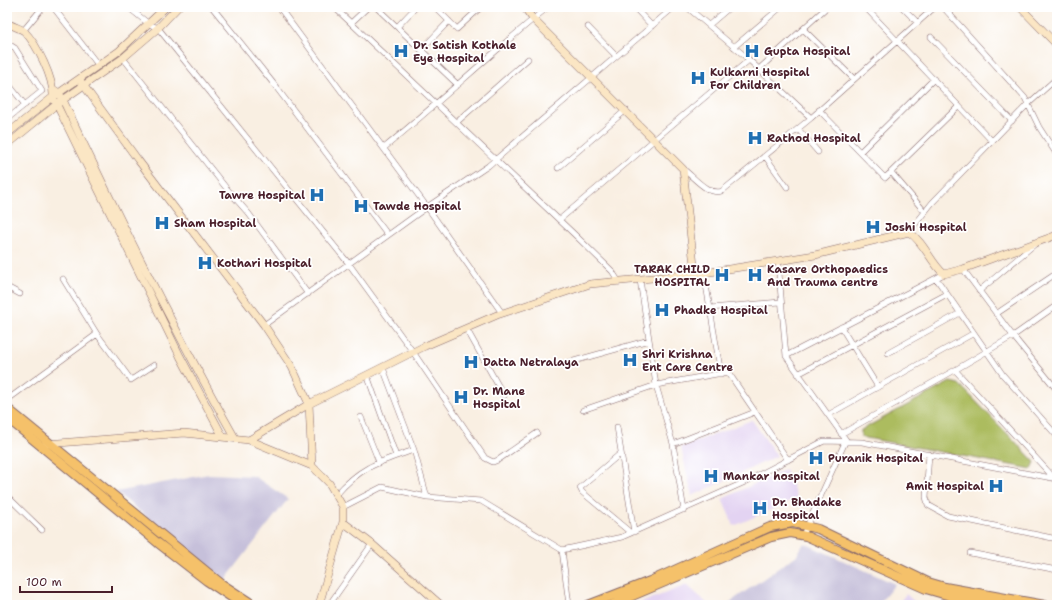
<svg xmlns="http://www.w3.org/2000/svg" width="1064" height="612" viewBox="0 0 1064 612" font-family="'Shantell Sans',sans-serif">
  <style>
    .built { fill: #e3d3f2 }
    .industrial { fill: #c6c0da }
    .green { fill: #acbc5f; stroke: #7b6e45 }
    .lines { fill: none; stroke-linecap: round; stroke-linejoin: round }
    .street-casing { stroke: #87686b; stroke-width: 6 }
    .secondary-casing { stroke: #87686b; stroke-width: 8 }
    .primary-casing { stroke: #87686b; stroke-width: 10 }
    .street { stroke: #fff; stroke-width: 5 }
    .secondary { stroke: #fbe6c4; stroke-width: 7 }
    .primary { stroke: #f5c16b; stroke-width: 8 }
    .labels { text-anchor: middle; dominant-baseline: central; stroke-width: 3.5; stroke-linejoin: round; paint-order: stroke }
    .poi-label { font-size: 11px; font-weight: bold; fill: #4a1f2b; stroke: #fff; text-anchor: start }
  </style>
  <rect width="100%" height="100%" fill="#fff"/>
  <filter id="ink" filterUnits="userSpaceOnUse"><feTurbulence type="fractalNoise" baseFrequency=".025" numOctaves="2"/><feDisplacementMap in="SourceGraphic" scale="8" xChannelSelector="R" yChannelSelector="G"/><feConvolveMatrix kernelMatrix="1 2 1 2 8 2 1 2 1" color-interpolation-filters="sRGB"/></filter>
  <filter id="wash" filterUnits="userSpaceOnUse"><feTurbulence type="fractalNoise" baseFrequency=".012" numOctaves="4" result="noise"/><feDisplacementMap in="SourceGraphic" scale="16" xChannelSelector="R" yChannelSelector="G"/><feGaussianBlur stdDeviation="0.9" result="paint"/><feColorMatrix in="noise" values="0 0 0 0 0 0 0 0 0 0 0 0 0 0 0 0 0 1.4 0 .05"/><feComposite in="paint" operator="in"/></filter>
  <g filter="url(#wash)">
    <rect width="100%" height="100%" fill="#f9efe2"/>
    <path class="built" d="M752,420L777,456L692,496L681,447Z
      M786,469L797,498L734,526L722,499Z
      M687,585L709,605H635Z
      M906,594L918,605H897Z"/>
    <path class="industrial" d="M209,474L254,476L288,499L225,580L116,492Z
      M804,543L895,584L878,605H726L797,555Z"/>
    <path class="green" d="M950,382L959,384L1035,462L1032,469L861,437V430Z"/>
  </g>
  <g filter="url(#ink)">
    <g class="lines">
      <defs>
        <path id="street" d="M53,7L99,66
          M128,7L149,24L158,28L349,264L413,352L485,458L493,462L498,460L537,433
          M212,7L273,83L388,235
          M279,7L427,207L502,313
          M334,7L574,234L612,271L619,282
          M376,7L458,85
          M435,7L457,29L481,7
          M634,7L652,26
          M687,7L746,57L811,118
          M865,7L992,141
          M902,7L918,23
          M943,7L1025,98L1039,127L1057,155
          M351,23L368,7
          M709,25L730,7
          M397,27L416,7
          M588,27L616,56
          M803,29L854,79
          M23,31L43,7
          M931,37L1012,121
          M7,43L15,48L42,91L7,119
          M734,47L781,7
          M421,50L449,21
          M123,58L227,189L249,214L308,294
          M759,69L827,7
          M7,82L25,105
          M819,110L885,178L959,106
          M457,122L528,59
          M798,129L818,152
          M384,148C440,102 492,52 548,7
          M860,152L934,79
          M765,156L787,187
          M558,168L626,110
          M683,169C694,177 708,196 722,191L811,118L935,7
          M891,172L925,212
          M559,220L749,60
          M909,232L932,203L1027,105L1057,78
          M778,261L786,356L846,440L803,535
          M963,269L1013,336L1057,390
          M704,273L721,374
          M936,278L1003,375L1057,436
          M63,279L97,334L131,380L154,365
          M7,287L20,294
          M979,291L1035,244
          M710,308L780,302
          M996,314L1057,273
          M264,325L427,207L488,166L674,7
          M841,327L878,387
          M466,328L504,396
          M888,353L960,313
          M786,356L944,274
          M563,364L649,340
          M383,368L414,450L427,497
          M798,374L947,294
          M367,375L396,456
          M7,400L97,334
          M583,410L656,385L640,280
          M828,415L974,333
          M361,417L379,462
          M617,427L634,532
          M841,434L955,370
          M673,444L755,412
          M621,453L580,488L582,492L631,533
          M929,454L926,497L928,505L948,516L1057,539
          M1055,479L955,370L1013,336L1057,305
          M336,495C361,466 379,462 414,450
          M7,496L42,530
          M343,507L382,487L427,497L481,501L562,550L622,537L631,533L745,482L824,441L862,442L1057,479
          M684,510L673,444L656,385L728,372L788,460
          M562,550L569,605
          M970,553L1057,570
          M329,605L372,544"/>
        <path id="secondary" d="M524,7L533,19L683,169L695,274
          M1020,7L1057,45
          M7,23C12,26 20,28 24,31C37,44 54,79 53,97L180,356L223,437
          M79,79L138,160L264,325L292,367L309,404L312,466
          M53,89L59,93L63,100C117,215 173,328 235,438
          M7,134L53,97L119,51L166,7
          M7,145L57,104L123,58L158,28L178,7
          M249,440L309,404L425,346L497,315L590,284L704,273L815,255L909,232C925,243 930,262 944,274L963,269L1057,235
          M46,444L184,433L249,440L312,466L329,483L343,507V522L319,605
          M343,522L372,544L441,605"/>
        <path id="primary" d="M7,408L222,584L254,605
          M7,418L158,543L207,581L243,605
          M588,605L650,581L770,527L793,523L818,529L928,582L945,587L1045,605
          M611,605L771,537L790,533L806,536L926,589L950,596L1000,605"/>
      </defs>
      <use href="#street" class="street-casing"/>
      <use href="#secondary" class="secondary-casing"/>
      <use href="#primary" class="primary-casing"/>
      <use href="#street" class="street"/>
      <use href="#secondary" class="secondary"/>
      <use href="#primary" class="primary"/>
    </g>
  </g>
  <defs>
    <symbol id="hospital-bare" viewBox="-9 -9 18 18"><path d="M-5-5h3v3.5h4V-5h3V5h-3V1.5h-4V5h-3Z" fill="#1f6fb2" stroke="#fff" stroke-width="2.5" paint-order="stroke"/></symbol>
  </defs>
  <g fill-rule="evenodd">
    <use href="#hospital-bare" x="390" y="40" width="22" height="22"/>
    <use href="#hospital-bare" x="741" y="40" width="22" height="22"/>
    <use href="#hospital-bare" x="687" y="67" width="22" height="22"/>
    <use href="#hospital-bare" x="744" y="127" width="22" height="22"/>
    <use href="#hospital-bare" x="306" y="184" width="22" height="22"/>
    <use href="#hospital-bare" x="350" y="195" width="22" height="22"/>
    <use href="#hospital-bare" x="151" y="212" width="22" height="22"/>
    <use href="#hospital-bare" x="862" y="216" width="22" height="22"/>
    <use href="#hospital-bare" x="194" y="252" width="22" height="22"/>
    <use href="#hospital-bare" x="711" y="264" width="22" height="22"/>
    <use href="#hospital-bare" x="744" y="264" width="22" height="22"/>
    <use href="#hospital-bare" x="651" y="299" width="22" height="22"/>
    <use href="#hospital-bare" x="619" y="349" width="22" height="22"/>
    <use href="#hospital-bare" x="460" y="351" width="22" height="22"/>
    <use href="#hospital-bare" x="450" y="386" width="22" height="22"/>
    <use href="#hospital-bare" x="805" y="447" width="22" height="22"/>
    <use href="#hospital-bare" x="700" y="465" width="22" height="22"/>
    <use href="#hospital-bare" x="985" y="475" width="22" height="22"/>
    <use href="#hospital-bare" x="749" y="497" width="22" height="22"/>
  </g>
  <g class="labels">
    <g class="poi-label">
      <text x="413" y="45">Dr. Satish Kothale<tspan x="413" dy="13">Eye Hospital</tspan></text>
      <text x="764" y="51">Gupta Hospital</text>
      <text x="710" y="72">Kulkarni Hospital<tspan x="710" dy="13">For Children</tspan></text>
      <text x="767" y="138">Rathod Hospital</text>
      <text x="305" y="195" text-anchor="end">Tawre Hospital</text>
      <text x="373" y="206">Tawde Hospital</text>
      <text x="174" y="223">Sham Hospital</text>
      <text x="885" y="227">Joshi Hospital</text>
      <text x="217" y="263">Kothari Hospital</text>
      <text x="710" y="269" text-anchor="end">TARAK CHILD<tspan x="710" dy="13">HOSPITAL</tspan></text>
      <text x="767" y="269">Kasare Orthopaedics<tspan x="767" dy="13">And Trauma centre</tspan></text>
      <text x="674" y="310">Phadke Hospital</text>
      <text x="642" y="354">Shri Krishna<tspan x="642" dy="13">Ent Care Centre</tspan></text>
      <text x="483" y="362">Datta Netralaya</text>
      <text x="473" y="391">Dr. Mane<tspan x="473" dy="13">Hospital</tspan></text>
      <text x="828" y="458">Puranik Hospital</text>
      <text x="723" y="476">Mankar hospital</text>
      <text x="984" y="486" text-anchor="end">Amit Hospital</text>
      <text x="772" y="502">Dr. Bhadake<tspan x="772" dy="13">Hospital</tspan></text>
    </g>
  </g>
  <rect width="1064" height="612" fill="none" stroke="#fff" stroke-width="24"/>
  <path d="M20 586v6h92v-6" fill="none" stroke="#4a1f2b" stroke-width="2"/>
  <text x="26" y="586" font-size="12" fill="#4a1f2b" stroke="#ffffff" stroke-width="3" paint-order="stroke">100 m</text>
</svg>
